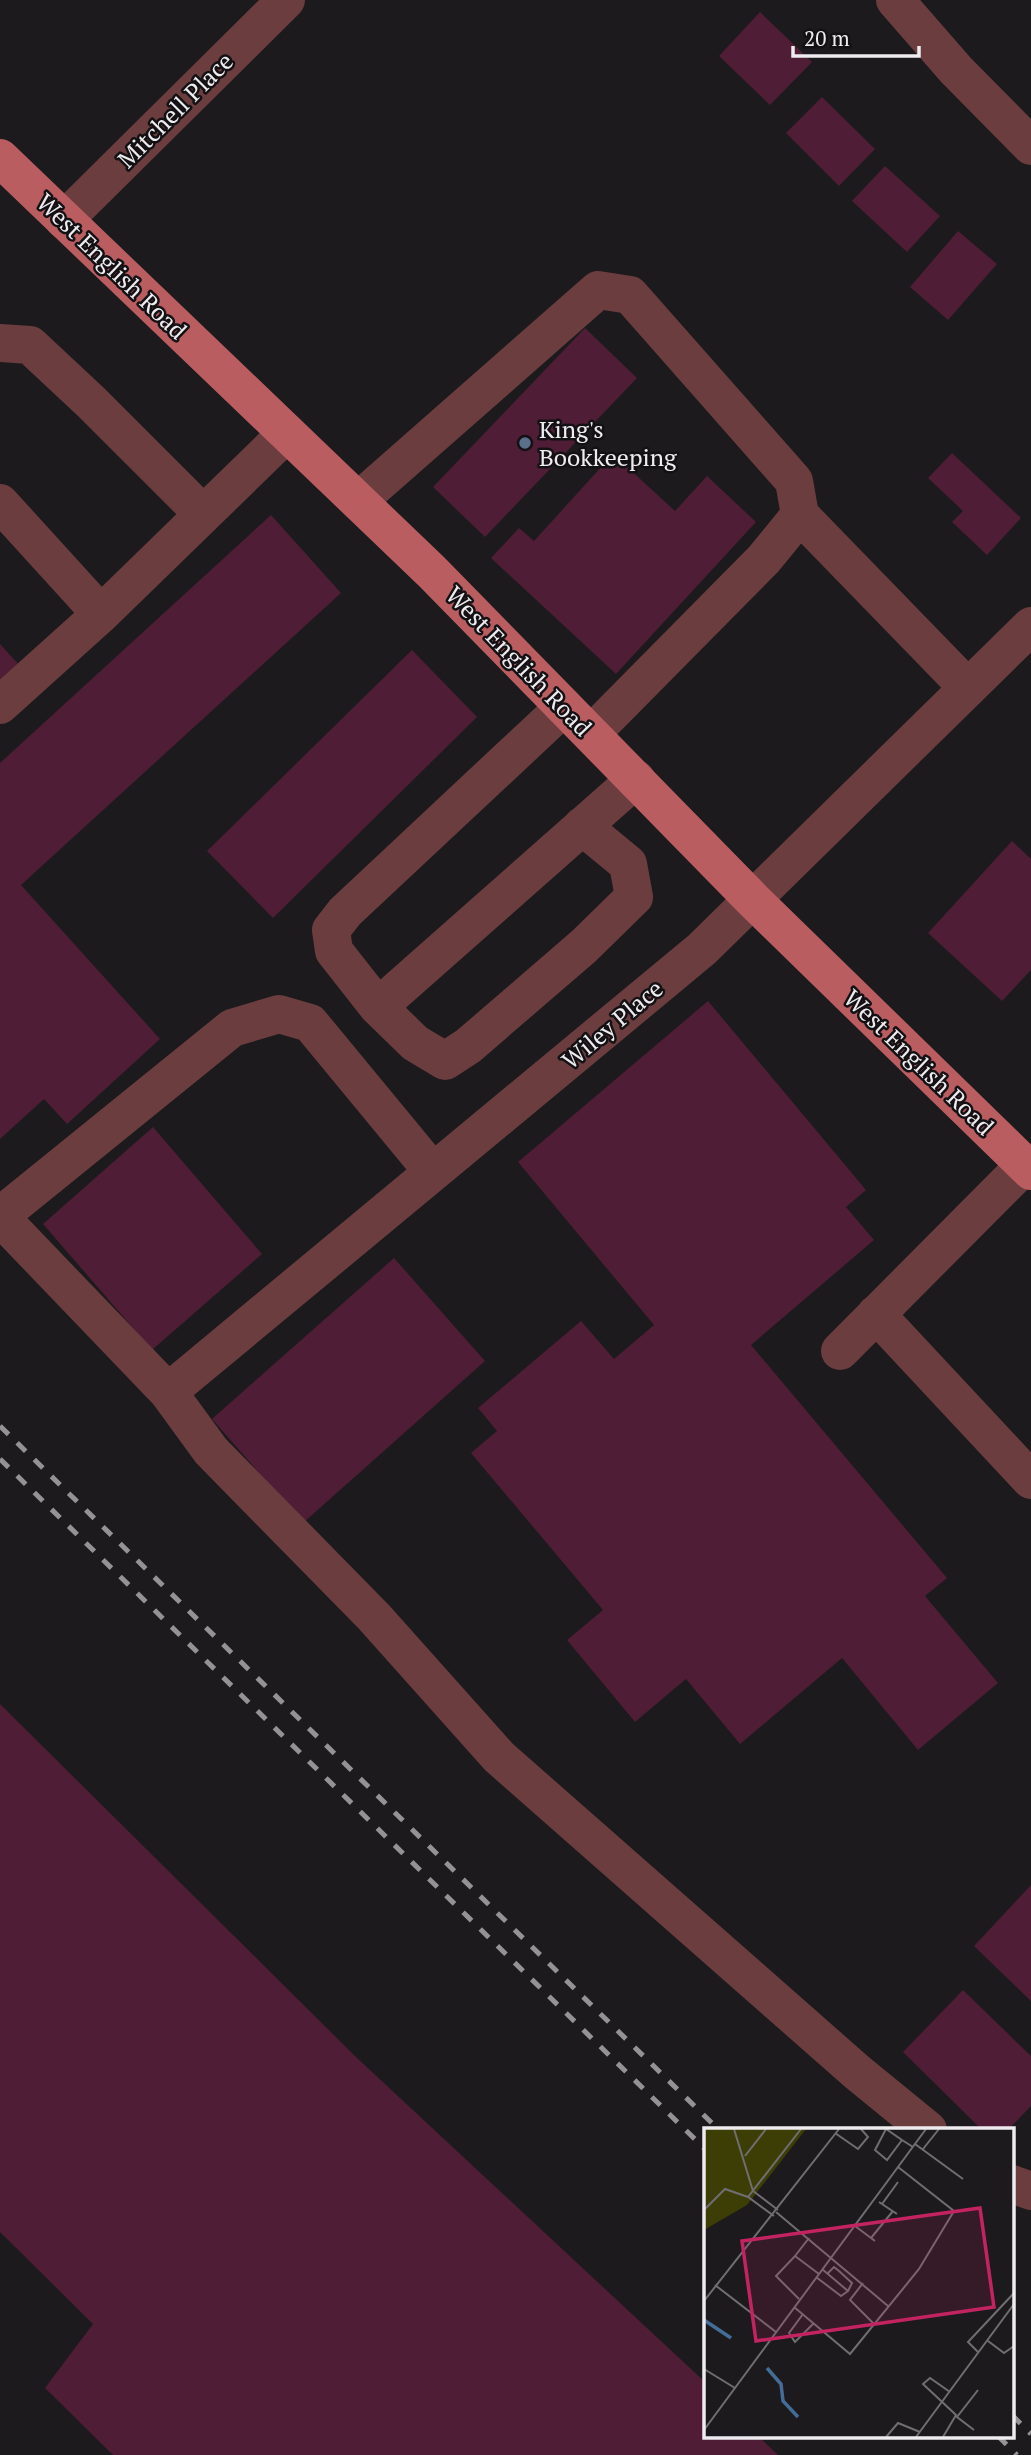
<svg xmlns="http://www.w3.org/2000/svg" width="1031" height="2455" viewBox="0 0 1031 2455" font-family="'PT Serif',serif">
  <style>
    .building { fill: #4f1d35 }
    .lines { fill: none; stroke-linecap: round; stroke-linejoin: round }
    .minor { stroke: #6b3d3f; stroke-width: 38 }
    .major { stroke: #ba5d61; stroke-width: 38 }
    .rail { stroke: #949294; stroke-width: 5; stroke-dasharray: 12 12; stroke-linecap: butt }
    .service-dot { fill: #5c6f8a; stroke: #131114; stroke-width: 2.5 }
    .labels { text-anchor: middle; dominant-baseline: central; stroke-width: 5; stroke-linejoin: round; paint-order: stroke }
    .street-label { font-size: 24px; fill: #eeecee; stroke: #131114 }
    .poi-label { font-size: 24px; fill: #eeecee; stroke: #131114; text-anchor: start }
    .inset-river { fill: none; stroke: #436c96; stroke-width: 3.5 }
    .inset-road { fill: none; stroke: #706e71; stroke-width: 2 }
    .view { fill: #c42362; fill-opacity: 0.15; stroke: #c42362; stroke-width: 3.5 }
    .inset-edge { fill: none; stroke: #eeecee; stroke-width: 3.5 }
  </style>
  <rect width="100%" height="100%" fill="#1c1a1d"/>
  <path class="building" d="M760,12L812,62L770,105L719,56Z
    M822,97L875,149L839,186L786,133Z
    M885,166L940,216L907,252L852,201Z
    M958,231L997,264L948,320L910,287Z
    M585,328L637,378L485,537L433,487Z
    M952,453L1021,518L987,555L952,522L963,511L928,478Z
    M613,454L675,511L707,476L756,522L616,674L491,558L519,528L534,541Z
    M271,515L341,593L21,885L160,1039L67,1124L44,1099L0,1139V763Z
    M0,644L20,666L0,685Z
    M412,650L477,717L273,918L207,851Z
    M1012,841L1031,859V970L1002,1001L928,933Z
    M708,1001L866,1190L846,1207L874,1240L751,1345L947,1578L925,1596L998,1683L918,1750L842,1658L740,1744L686,1679L635,1722L567,1640L603,1610L471,1453L497,1431L478,1408L581,1321L614,1359L654,1325L518,1162Z
    M153,1127L262,1254L152,1350L43,1224Z
    M394,1258L485,1361L303,1523L212,1419Z
    M0,1704L356,2057L706,2383V2436H758L778,2455H113L45,2388L93,2324L0,2232Z
    M1031,1885V2001L974,1946Z
    M963,1990L1031,2056V2106L1008,2130H982L903,2052Z"/>
  <g class="lines">
    <path class="minor" d="M895,0L956,70L1031,146
      M64,220L286,0
      M0,343L30,345L91,402L203,514
      M358,501L598,290L630,295L794,481L800,515L764,559L591,734
      M0,503L101,614
      M800,515L968,688
      M0,705L101,614L287,433
      M564,707L345,912L331,930L334,951L378,1007L636,779
      M378,1007L415,1043L445,1061L468,1046L584,946L634,897L628,864L582,826
      M0,1216L232,1028L279,1014L310,1023L433,1172
      M0,1217L168,1392L211,1451L374,1617L499,1757L857,2072L928,2130
      M876,1314L1031,1480
      M840,1351L1025,1165
      M168,1392L702,949L1031,626
      M1012,2184L1031,2191"/>
    <path class="major" d="M0,158L432,572L753,900L1031,1171"/>
    <path class="rail" d="M0,1426L719,2130
      M0,1459L706,2150
      M1012,2415L1031,2434
      M998,2436L1017,2455"/>
  </g>
  <circle class="service-dot" cx="525" cy="443" r="7"/>
  <g class="labels">
    <g class="street-label">
      <text transform="translate(175 110) rotate(-45)">Mitchell Place</text>
      <text transform="translate(112 266) rotate(44)">West English Road</text>
      <text transform="translate(519 661) rotate(46)">West English Road</text>
      <text transform="translate(612 1024) rotate(-40)">Wiley Place</text>
      <text transform="translate(919 1062) rotate(44)">West English Road</text>
    </g>
    <g class="poi-label">
      <text x="539" y="429">King's<tspan x="539" dy="28">Bookkeeping</tspan></text>
    </g>
  </g>
  <g transform="translate(704 2128)">
    <rect width="310" height="310" fill="#1c1a1d"/>
    <path d="M0,1H102L43,77L0,102Z" fill="#3d3e06"/>
    <path class="inset-river" d="M0,192L27,210M63,240L77,256L79,273L94,289"/>
    <path class="inset-road" d="M30,1L49,63L74,82M131,5L154,21L164,9L157,1M198,12L183,32L171,22L182,1L198,12L209,19M211,16L259,51M219,21L235,1M41,28L62,1M44,69L97,1M175,74L193,86M178,76L194,54M0,82L21,61L44,69L70,88M72,84L184,178M151,98L171,113M167,110L189,83M91,128L105,110M124,145L130,139L135,143L148,155L144,163M112,149L137,168L144,163L118,141M159,155L146,172L170,196M11,157L72,204M95,171L72,148L91,128L115,146M0,173L135,1M90,179L146,226L215,141L250,83L194,39M99,186L85,205L91,214L110,195M284,213L300,225L310,218M275,225L264,214L310,165M0,241L31,260M0,302L222,1M270,302L253,289L274,262M182,309L194,295L216,304M212,309L310,176M239,309L252,287L219,256L226,250L246,264"/>
    <path class="view" d="M276,80L290,179L52,213L38,113Z"/>
    <rect width="310" height="310" class="inset-edge"/>
  </g>
  <path d="M793 46v10h126v-10" fill="none" stroke="#eeecee" stroke-width="3.5"/>
  <text x="804" y="46" font-size="21" fill="#eeecee" stroke="#131114" stroke-width="5" paint-order="stroke">20 m</text>
</svg>
